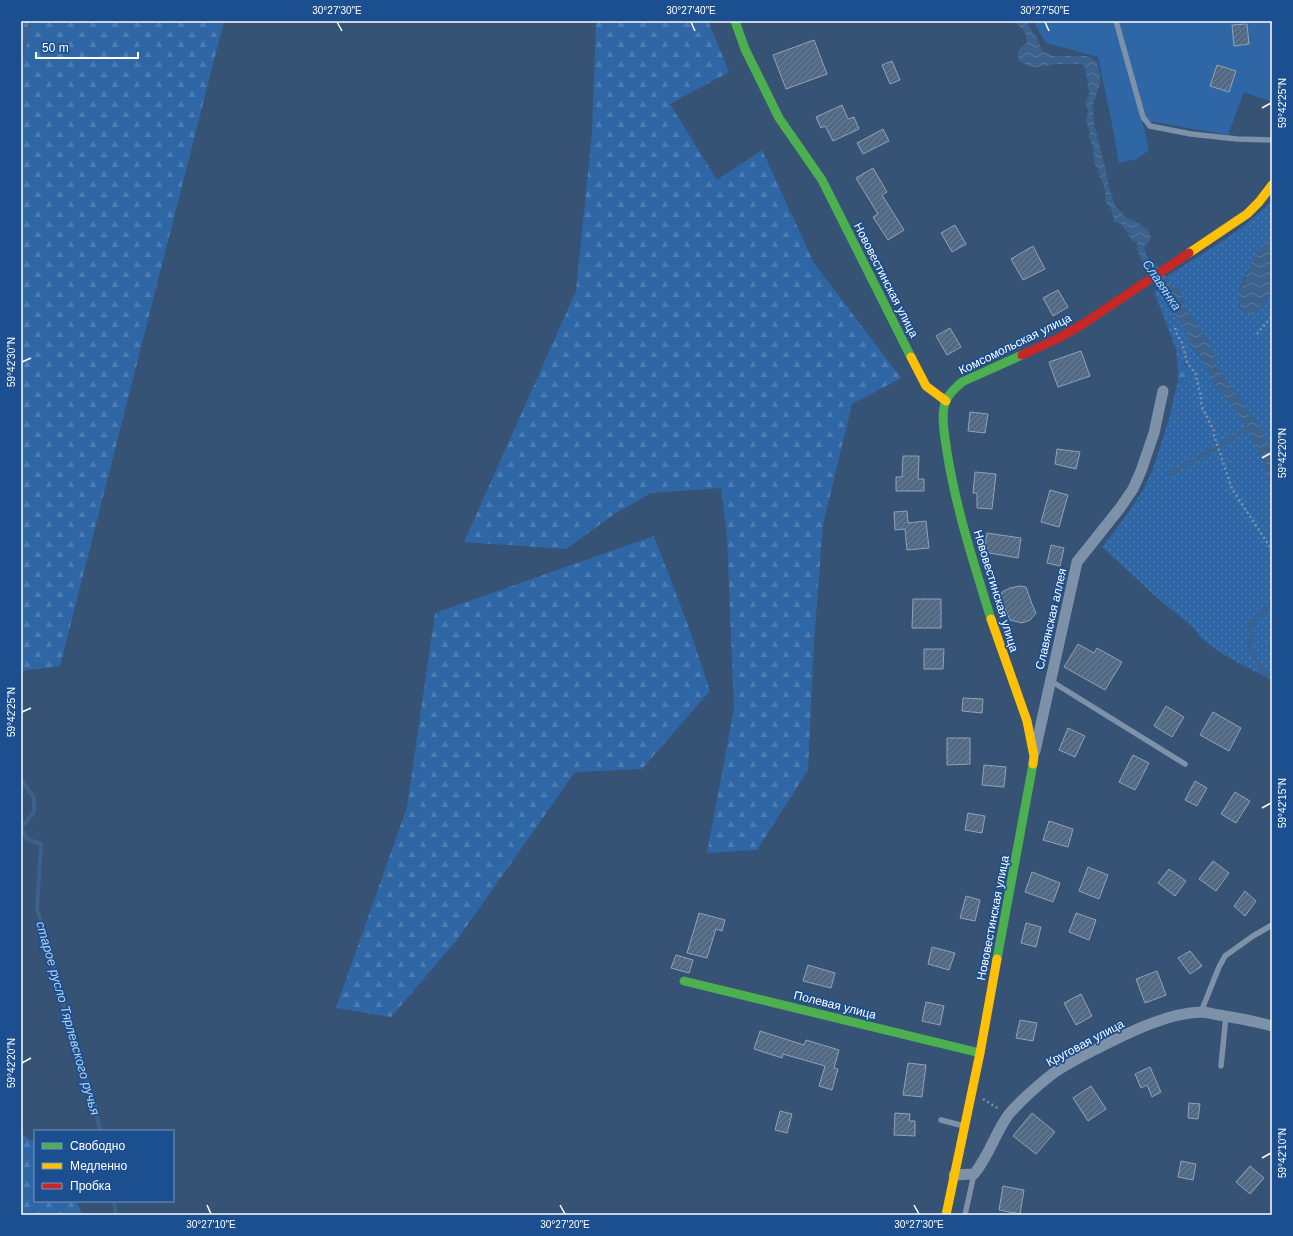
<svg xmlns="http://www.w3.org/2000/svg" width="1293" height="1236" viewBox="0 0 1293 1236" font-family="Arial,sans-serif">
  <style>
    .grass { fill: url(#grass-dots) }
    .forest { fill: url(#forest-firs) }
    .green { fill: #2f66a5 }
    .water { fill: url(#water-waves) }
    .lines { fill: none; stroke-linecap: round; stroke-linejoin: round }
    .stream { stroke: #3b618d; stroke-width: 4 }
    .building { fill: url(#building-hatch); stroke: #92a2b6 }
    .path { stroke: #7d92a8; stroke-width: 2.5; stroke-dasharray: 2 3; stroke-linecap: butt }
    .lane { stroke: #7d92a8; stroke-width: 5.5 }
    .street { stroke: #7d92a8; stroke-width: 11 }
    .fast { stroke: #4caf50; stroke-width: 9 }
    .slow { stroke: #ffc107; stroke-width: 9 }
    .jam { stroke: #c62828; stroke-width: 9 }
    .ticks { fill: none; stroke: #fff; stroke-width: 1.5 }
    .labels { text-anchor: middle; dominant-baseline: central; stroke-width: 3.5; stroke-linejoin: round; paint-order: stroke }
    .street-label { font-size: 12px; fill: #fff; stroke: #1b4f8f }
    .water-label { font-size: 13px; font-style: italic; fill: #b5d3f5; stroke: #1b4f8f }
    .neatline { fill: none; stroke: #fff; stroke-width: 1.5 }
    .ticks-label { font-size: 10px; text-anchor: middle; fill: #fff }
  </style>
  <defs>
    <pattern id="grass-dots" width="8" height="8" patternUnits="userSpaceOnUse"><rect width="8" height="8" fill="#2f66a5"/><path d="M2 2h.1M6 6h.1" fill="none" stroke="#4e7db2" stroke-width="1.8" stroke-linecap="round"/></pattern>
    <pattern id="forest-firs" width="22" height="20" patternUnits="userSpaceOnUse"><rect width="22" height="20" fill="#2f66a5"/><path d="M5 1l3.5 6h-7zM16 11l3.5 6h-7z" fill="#4e7db2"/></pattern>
    <pattern id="water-waves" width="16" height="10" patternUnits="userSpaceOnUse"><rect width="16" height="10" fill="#3b618d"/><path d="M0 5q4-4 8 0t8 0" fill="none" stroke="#58799e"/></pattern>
    <pattern id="building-hatch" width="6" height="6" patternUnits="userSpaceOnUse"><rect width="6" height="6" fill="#526984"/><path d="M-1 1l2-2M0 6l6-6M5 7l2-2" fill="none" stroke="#6c8096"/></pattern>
  </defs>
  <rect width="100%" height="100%" fill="#365274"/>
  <path class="grass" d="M1272,200V241C1257,245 1256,255 1251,267C1249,271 1246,274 1244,278C1239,287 1237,299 1240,309L1255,315L1272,292V456L1261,429L1219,369L1209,342L1185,307L1181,293L1177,288L1173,287L1166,277C1201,254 1244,231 1272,200Z
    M1158,289L1170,309L1182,325L1192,348L1204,362L1213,381L1239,415L1247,428L1263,460L1269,479L1272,485V680C1251,669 1204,648 1194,628L1162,602L1102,547L1123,520L1142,492L1153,469L1169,419L1178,380L1179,382L1193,374C1191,369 1184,361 1180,358L1177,359L1176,349L1154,292Z"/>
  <path class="forest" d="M21,21H224L60,666L21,671Z
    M596,21H708L729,72L670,104L717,180L762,150L814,263L901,378L852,404L823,525L814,642L808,770L757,850L707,853L734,709L727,536L721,488L651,493L613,515L566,549L464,542L576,291L592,133Z
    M1180,358C1184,360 1183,362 1186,365C1191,370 1188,364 1191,370C1196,378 1189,384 1180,383L1178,380L1177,359Z
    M654,536L688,625L710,691L642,769L575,772L457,940L391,1017L336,1008L407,807L435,613Z
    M21,1133L35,1143V1201H77L82,1215H21Z"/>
  <path class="green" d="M1033,21H1272V102L1244,92L1228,135L1142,120L1149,150L1137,159L1119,163L1111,119L1098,57L1046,43Z"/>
  <path class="water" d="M1012,21H1027L1031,30L1037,38L1042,51L1054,56H1087L1092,58L1097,62L1100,75V84L1093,104L1094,125L1105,166L1109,187L1115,206L1127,218L1132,219L1147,229L1151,237L1150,241L1144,247L1147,257L1157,265L1173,287L1177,288L1180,291L1185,307L1209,342L1219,369L1261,429L1272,456V485L1269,479L1263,460L1247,428L1239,415L1213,381L1201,357L1192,348L1182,325L1167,304L1143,264L1137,249V243L1132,240L1121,224L1114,222L1112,211L1105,201C1107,190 1102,181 1098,172L1099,170L1095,165L1092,144L1088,136L1090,134L1086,121L1088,111L1085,102C1089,96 1091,94 1087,87L1089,83C1085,77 1087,68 1083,65C1081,63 1077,64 1074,64C1069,64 1063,64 1058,64C1044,65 1031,72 1019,60C1017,50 1017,50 1026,44C1029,33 1021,27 1012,21Z
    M1272,241V292L1255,315L1248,316C1231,303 1241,284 1250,269C1251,266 1251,263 1252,260C1255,251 1263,244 1272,241Z"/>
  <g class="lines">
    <path class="stream" d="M21,59L31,21
      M1169,474L1218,447L1247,428
      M1269,648L1272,646
      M1270,674L1265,673L1252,654L1248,644L1253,636L1250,626L1252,622L1272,604
      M21,779L34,798V812L21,828L27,839L41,844L37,909L51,954L74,1046L94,1101L100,1131
      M114,1201L116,1215"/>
  </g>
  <path class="building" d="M1247,24L1249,44L1234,46L1232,25Z
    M814,40L827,74L786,89L773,55Z
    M892,61L900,80L890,84L882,65Z
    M1217,65L1236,71L1229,92L1210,86Z
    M842,105L848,119L854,117L859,129L833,141L825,126L821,128L816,117Z
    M883,129L889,141L863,154L857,143Z
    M873,168L887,192L882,195L904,230L888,240L873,217L878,214L856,178Z
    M955,225L966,244L952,252L941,233Z
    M1033,246L1045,269L1023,280L1011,259Z
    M1058,290L1068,307L1053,316L1043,298Z
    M950,328L961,347L947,355L936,336Z
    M1081,351L1090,376L1058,387L1049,362Z
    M970,412L988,414L985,433L968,431Z
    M1057,449L1080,452L1076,469L1055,464Z
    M903,456H919L918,479H924V491H896V477H902Z
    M975,472L996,474L992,509L977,508V493H973Z
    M1050,490L1068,495L1059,527L1041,522Z
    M907,511L908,523L926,521L929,548L907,550L905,529L895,530L894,512Z
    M987,533L1021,538L1018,558L984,552Z
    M1051,545L1064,548L1060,566L1047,563Z
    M1020,586L1026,587L1032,604L1036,613L1030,620L1022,623L1010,620L1000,597L1002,592L1010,588Z
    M913,599H941V628H912Z
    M1078,644L1094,653L1097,648L1122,662L1105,690L1064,667Z
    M924,649H944L943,669H924Z
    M963,698L983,699L982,713L962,711Z
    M1166,706L1184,717L1172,737L1154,726Z
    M1213,712L1241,728L1229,751L1200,735Z
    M1068,728L1085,736L1075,757L1059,750Z
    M947,738H970V764L947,765Z
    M1133,755L1149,763L1135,790L1119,782Z
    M984,765L1006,767L1004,787L982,785Z
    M1195,781L1207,788L1197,806L1185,800Z
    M1235,792L1250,801L1236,823L1221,814Z
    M968,813L985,816L982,833L965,830Z
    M1049,821L1073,829L1068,847L1043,840Z
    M1213,861L1229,873L1216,891L1199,879Z
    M1088,867L1108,875L1099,899L1079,891Z
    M1169,869L1186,881L1175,896L1158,883Z
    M1032,872L1060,883L1053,902L1025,892Z
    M1245,891L1256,901L1245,916L1234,906Z
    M966,896L980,900L975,921L960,918Z
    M699,913L725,920L722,931L716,929L707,958L687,953Z
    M1076,913L1096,920L1089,940L1069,932Z
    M1026,923L1041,927L1036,947L1021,943Z
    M932,947L955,953L949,970L928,964Z
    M1190,951L1202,966L1190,974L1178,958Z
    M676,955L693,960L689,973L671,968Z
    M808,965L835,973L831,988L803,981Z
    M1157,971L1166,995L1145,1003L1136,979Z
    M1081,994L1092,1016L1076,1025L1064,1003Z
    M926,1002L944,1006L940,1025L922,1021Z
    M1020,1020L1037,1023L1033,1041L1016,1038Z
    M760,1031L804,1045L806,1040L839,1050L834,1068L838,1069L832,1090L819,1086L825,1066L783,1054L782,1058L754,1049Z
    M908,1063L926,1065L922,1097L903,1095Z
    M1150,1067L1161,1092L1152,1097L1147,1085L1141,1088L1135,1074Z
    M1091,1086L1106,1109L1088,1121L1073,1098Z
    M1189,1103L1200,1104L1198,1119L1188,1118Z
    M780,1111L792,1114L787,1133L775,1130Z
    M895,1113L910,1114L909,1121H915V1136L894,1135Z
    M1032,1113L1055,1132L1036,1154L1013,1136Z
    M1181,1161L1196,1164L1193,1180L1178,1177Z
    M1250,1166L1264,1178L1250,1194L1236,1182Z
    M1003,1186L1024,1190L1020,1214L999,1210Z"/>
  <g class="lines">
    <path class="path" d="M1175,328L1177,334L1182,343L1187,362L1196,375L1201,397V405L1214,431V435L1232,489L1272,550
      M1257,334L1272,316
      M983,1099L999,1109"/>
    <path class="lane" d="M1116,21L1143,117L1150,126L1191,134L1237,139L1272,140
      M1051,681L1185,764
      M1201,1012L1219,967L1225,956L1253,936L1272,925
      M1221,1066L1226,1016
      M941,1120L964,1126
      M965,1215L974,1174"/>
    <path class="street" d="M1035,751L1077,562L1120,508L1133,489L1141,471L1154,433L1163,391
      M954,1175L974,1174C989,1156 995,1133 1009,1114C1022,1099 1036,1087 1051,1075C1064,1065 1081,1057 1096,1049C1126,1034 1166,1013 1201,1012C1207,1012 1213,1014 1219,1015C1237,1018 1255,1021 1272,1026"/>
    <path class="fast" d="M735,21L745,49L779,118L822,180L911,357
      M991,619C974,564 956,509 947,452C945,437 940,414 946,400C950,393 956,387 962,382L1022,355
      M997,959L1033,764
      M684,981L980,1053"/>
    <path class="slow" d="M1189,253L1247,214L1259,202L1272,185
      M911,357L926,386L946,401
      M991,619L1027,721L1034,756L1033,764
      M946,1215L980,1053L997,959"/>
    <path class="jam" d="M1022,355L1059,338L1083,324L1189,253"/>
  </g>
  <path class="ticks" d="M337,22L342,31M691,22L695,31M1045,22L1049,31M1262,108L1271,103M22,362L31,358M1262,458L1271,453M22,712L31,708M1262,808L1271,803M22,1063L31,1058M1262,1158L1271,1153M207,1205L211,1214M560,1205L565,1214M914,1205L919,1214"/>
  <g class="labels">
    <g class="street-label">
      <text transform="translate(886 280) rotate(63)">Нововестинская улица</text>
      <text transform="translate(1015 344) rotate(-26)">Комсомольская улица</text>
      <text transform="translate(996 591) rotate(73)">Нововестинская улица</text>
      <text transform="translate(1051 619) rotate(-77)">Славянская аллея</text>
      <text transform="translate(993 918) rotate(-79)">Нововестинская улица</text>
      <text transform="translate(835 1005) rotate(14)">Полевая улица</text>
      <text transform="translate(1085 1043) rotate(-28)">Круговая улица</text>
    </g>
    <g class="water-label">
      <text transform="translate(1162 285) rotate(56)">Славянка</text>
      <text transform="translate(68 1018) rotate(74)">старое русло Тярлевского ручья</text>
    </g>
  </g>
  <rect width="1293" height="1236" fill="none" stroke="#1b4f8f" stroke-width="44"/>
  <rect x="34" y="1130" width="140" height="72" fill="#1b4f8f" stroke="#7695bc"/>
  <rect x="42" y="1143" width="20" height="6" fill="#4caf50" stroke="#7695bc"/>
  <text x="70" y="1150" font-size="12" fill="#ffffff">Свободно</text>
  <rect x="42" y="1163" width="20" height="6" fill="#ffc107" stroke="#7695bc"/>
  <text x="70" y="1170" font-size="12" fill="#ffffff">Медленно</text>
  <rect x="42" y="1183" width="20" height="6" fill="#c62828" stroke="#7695bc"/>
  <text x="70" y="1190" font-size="12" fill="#ffffff">Пробка</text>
  <path d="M36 52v6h102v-6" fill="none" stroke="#ffffff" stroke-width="2"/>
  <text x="42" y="52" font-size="12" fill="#ffffff" stroke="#1b4f8f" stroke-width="3" paint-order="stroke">50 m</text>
  <rect x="22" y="22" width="1249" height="1192" class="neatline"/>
  <g class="ticks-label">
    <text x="337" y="14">30°27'30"E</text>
    <text x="691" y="14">30°27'40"E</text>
    <text x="1045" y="14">30°27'50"E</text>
    <text transform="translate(1282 103) rotate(-90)" y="4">59°42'25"N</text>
    <text transform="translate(11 362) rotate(-90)" y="4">59°42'30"N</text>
    <text transform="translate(1282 453) rotate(-90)" y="4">59°42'20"N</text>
    <text transform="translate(11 712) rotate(-90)" y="4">59°42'25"N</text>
    <text transform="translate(1282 803) rotate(-90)" y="4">59°42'15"N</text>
    <text transform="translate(11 1063) rotate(-90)" y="4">59°42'20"N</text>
    <text transform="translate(1282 1153) rotate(-90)" y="4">59°42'10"N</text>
    <text x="211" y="1228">30°27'10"E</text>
    <text x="565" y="1228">30°27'20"E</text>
    <text x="919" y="1228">30°27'30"E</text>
  </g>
</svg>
